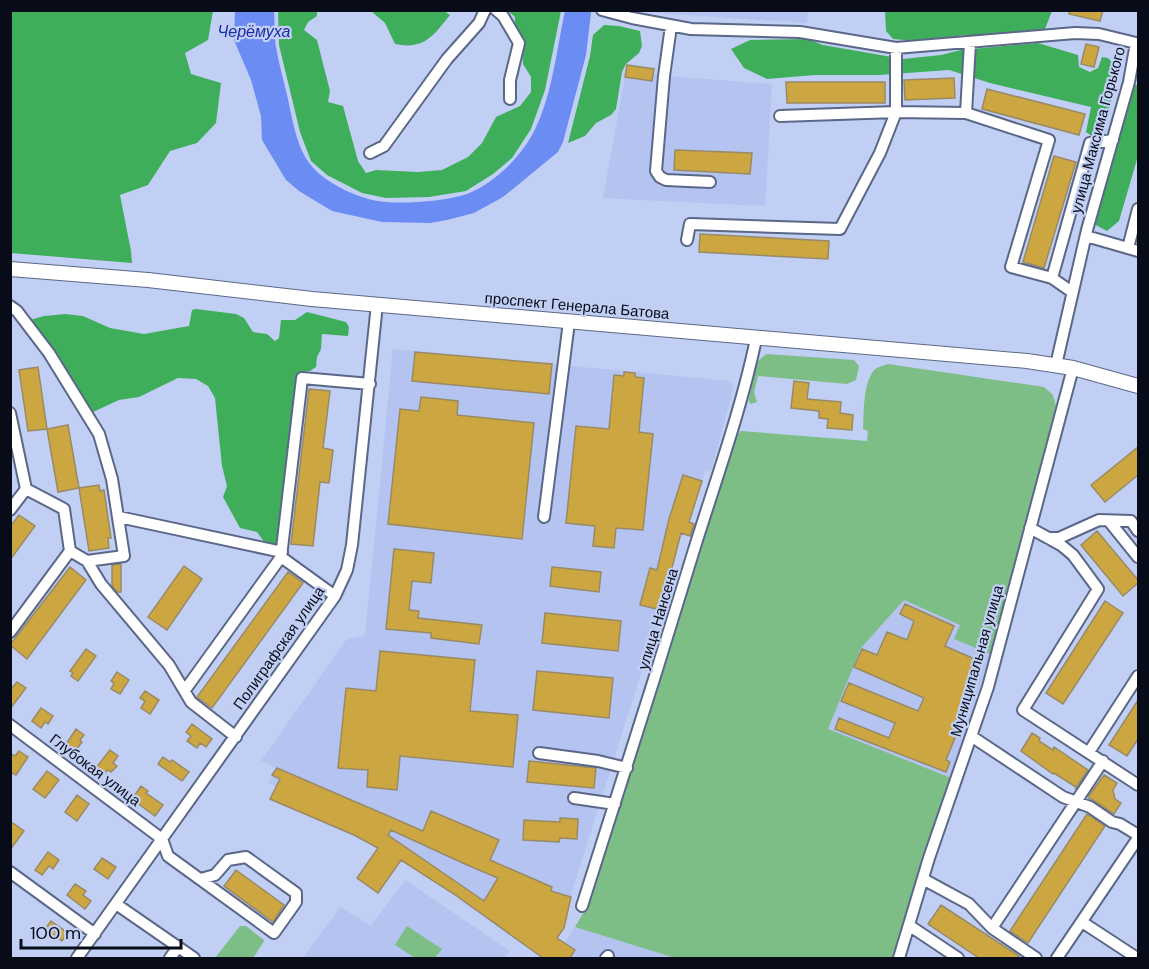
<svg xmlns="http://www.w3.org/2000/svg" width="1149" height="969" viewBox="0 0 1149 969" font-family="'DM Sans',sans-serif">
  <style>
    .built { fill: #b4c3ef }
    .green { fill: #7dbe87 }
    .forest { fill: #3fae5b }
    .water { fill: #6b8cf2 }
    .building { fill: #cca741; stroke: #998a66; stroke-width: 1.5; fill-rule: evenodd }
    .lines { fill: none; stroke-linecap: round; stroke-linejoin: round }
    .minor-casing { stroke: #5b6788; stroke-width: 14 }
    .major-casing { stroke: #5b6788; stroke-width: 16 }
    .minor { stroke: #fff; stroke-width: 10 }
    .major { stroke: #fff; stroke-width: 14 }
    .labels { text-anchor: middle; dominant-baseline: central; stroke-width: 4.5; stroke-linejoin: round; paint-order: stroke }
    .street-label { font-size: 15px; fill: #080c18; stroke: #c1cff4 }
    .water-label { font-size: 16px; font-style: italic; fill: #1d2da2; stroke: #c1cff4 }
  </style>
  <rect width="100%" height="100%" fill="#c1cff4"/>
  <path class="built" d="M656,11V10L808,11L807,23L656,13Z
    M627,65L654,69V75L772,84L765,206L603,198Z
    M393,349L730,381L734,386L711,471L705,470L689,522L695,524L691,536L681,534L661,610L572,891L564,928L542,958L414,867L354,835L270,799L276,787L269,782L276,768L261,761L346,640L365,635Z
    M904,600L961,625L955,639L990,654L951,778L827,729L861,648Z
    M405,880L510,951L504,958H303L340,907L371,926Z
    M575,927L675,958H554Z"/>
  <path class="green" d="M766,354L854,360L859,366L856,380L847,384L758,376L754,392L757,402L750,404L749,400L755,364Z
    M888,364L1044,387L1053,395L1056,406L990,654L954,639L960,625L904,600L861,648L828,729L951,778L895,958H675L575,927L585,910L730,446L736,436L741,431L867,441L868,431L863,429C864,412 863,388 872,373C875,367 882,366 888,364Z
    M240,926H246L264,940L263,943L253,958H215Z
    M407,926L442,949L435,958H415L395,945Z"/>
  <path class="forest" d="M10,11H213L208,40L185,53L191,74L221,83L216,123L197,143L170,151L148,185L120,195L131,251L132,263L11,253Z
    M278,11H317V16L308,22L304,30L317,40L330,91L328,102L343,106L358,161L366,173L376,170L418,172L442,170L468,157L482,143L496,117L520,106L531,92V77L523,64L522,54L513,49L515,17L508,11H561L545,90L531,129L512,158L493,174L466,191L429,197L386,198L362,193L327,175L311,161L300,132L279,45Z
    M371,11H444L450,15C433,36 424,50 395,44L385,23Z
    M885,11H1052L1045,29L995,35H966L916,41L893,39L886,31Z
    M604,25L619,26L640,31L642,46L639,53L626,64L622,72L616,109L611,115L596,123L585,136L568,143L590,56L593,35Z
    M808,39L823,45L903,59L941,55L961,50L1038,43L1078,55L1079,67L1090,72L1098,68L1102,57L1108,58L1118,68L1104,135L1093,137L1086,132L1091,107L990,83L949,70L879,75H815L767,79L744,68L731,49L750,40Z
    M1131,85H1138V156L1119,221L1107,231L1092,223Z
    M196,309L236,314L244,318L253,332L267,334L275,341L279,338L281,320H295L307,312L346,322L349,327L348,336L322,334L321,349L317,357L316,367L310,371H307L285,546L265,543L257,532L240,528L223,497L227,486L222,466L215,398L208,386L196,379L178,378L139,397L119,400L93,412L53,350L30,320L44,316L65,314L83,316L110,328L144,334L189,326L192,310Z"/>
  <path class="water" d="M235,11H274C275,22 274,35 276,47C278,60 282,74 285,87C292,112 294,143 310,164C324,183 362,201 386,202C408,204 445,201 467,194C492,184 517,161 531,137C552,100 556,52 565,11H591V13L586,55L563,142L558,152L503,197L474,213L447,220L430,223L382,222L332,211L299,191L286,180L262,140L261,116L251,80L234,40Z"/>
  <path class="building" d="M1069,10H1103L1100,21L1069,14Z
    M1086,44L1099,47L1094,67L1081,64Z
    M627,65L654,69L652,81L625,77Z
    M954,78L955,98L905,100L904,80Z
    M786,82H885V103H787Z
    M987,89L1085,114L1079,135L982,109Z
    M675,150L752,153L750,174L674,170Z
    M1054,156L1076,162L1044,268L1023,262Z
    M700,234L829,241L828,259L699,252Z
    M415,352L552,364L549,394L412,381Z
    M38,367L47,429L28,431L19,370Z
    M624,372L635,373V377L644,378L639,432L653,434L643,530L616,528L614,548L593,546L595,526L566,523L576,426L609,429L614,375L624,376Z
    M794,381L809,383L807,399L841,402L840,413L853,415L852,430L827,428L828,419L819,418V411L791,408Z
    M309,389L330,391L323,448L333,450L329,483L320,482L313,546L291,544Z
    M421,397L458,401L457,415L534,423L522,539L388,524L400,409L419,411Z
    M68,425L79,488L58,492L47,429Z
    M1138,447V475L1105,502L1091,485Z
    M683,475L702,481L689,522L694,524L690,536L681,533L661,610L640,605L650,568L657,570L669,519Z
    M99,485L100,491L104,490L111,538H108L109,548L89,551L79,488Z
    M19,515L35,526L10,560V527Z
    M1097,531L1138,580V583L1123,596L1081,545Z
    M394,549L434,553L431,583L412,581L409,610L419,611L418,618L482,625L479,644L431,638V633L386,629Z
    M121,564V592H117L112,586V565Z
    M184,566L202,579L167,630L148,617Z
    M70,567L86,580L27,659L10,645Z
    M552,567L601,572L599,592L550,586Z
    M288,572L303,583L212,708L197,697Z
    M1105,601L1123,613L1063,704L1046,693Z
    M905,604L954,626L945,646L981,662L967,695L970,696L957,727L959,728L946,760L950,762L946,772L835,729L839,718L889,738L895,723L841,701L849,683L918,711L924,698L854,667L862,649L877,655L887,632L907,640L914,621L900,614Z
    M545,613L621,621L618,651L542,643Z
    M86,649L96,656L78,681L71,676L73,673L70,671Z
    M380,651L475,660L470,711L518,715L513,767L400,756L397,790L367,787L368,770L338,768L346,688L376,691Z
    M537,671L613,678L609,718L533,710Z
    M117,672L129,680L120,694L111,689L114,683L111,681Z
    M17,682L26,688L10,709V690Z
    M145,691L159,700L150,714L141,708L145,701L140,698Z
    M1138,700V739L1127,756L1109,745Z
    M41,708L53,716L48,724L45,722L41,728L32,721Z
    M192,724L212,739L206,747L200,743L197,748L187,741L191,736L186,732Z
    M76,729L84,735L80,740L82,742L73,754L64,747Z
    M1032,733L1040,738L1039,741L1053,750L1054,747L1088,770L1075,789L1076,787L1054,773L1053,774L1021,751Z
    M110,750L118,756L113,763L117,766L111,772L108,770L103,775L95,769Z
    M19,751L28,757L16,775L10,772V753L15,756Z
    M163,757L170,762L172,760L189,772L182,781L158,764Z
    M529,761L596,768L594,788L527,782Z
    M277,768L423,831L431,811L499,840L490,860L552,887L551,891L571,897L564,928L557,938L575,950L570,958H543L454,894L401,860L378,893L357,878L378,848L354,835L270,799L280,779L272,775ZM391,830L465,864L498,878L484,901L388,835Z
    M47,771L59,780L45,798L33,789Z
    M1104,775L1117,783L1113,790L1115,799L1121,803L1114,814L1088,797Z
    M141,786L148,791L146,793L163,805L155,816L132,799Z
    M77,795L89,804L77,821L65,812Z
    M1087,814L1105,826L1028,943L1010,931Z
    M560,818L578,819L577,839L560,838L559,842L523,840L524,820L560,822Z
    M10,821L24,831L10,850Z
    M48,852L59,860L53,869L49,866L42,875L35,870Z
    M102,858L116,867L108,879L94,869Z
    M236,870L284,905L273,922L224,886Z
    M75,884L86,891L83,895L91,901L85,909L67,895Z
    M941,905L1019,956L1017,958H979L928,924Z
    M51,921L68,933L62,941L45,929Z"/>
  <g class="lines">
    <defs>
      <path id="minor" d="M496,10L503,16L519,43L510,80V99
        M602,10L632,18L691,29L800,32L896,48L1075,33L1099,34L1136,43L1129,82L1087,230L1056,365
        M671,26L664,76L656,171L660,177L666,180L710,182
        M970,43L966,113L1049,140L1011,267L1052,278
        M780,116L896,112L966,113
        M370,153L384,146L447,59L479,23L485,10
        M1086,236L1138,251
        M687,240L690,224L840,229L880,153L896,112V48
        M1128,248L1138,209
        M1072,292L1052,278L1090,143L1113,140
        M10,306L17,311L49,353L99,434L112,479L124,556L87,561L70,551L64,509L26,489
        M10,413L26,489L10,510
        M119,517L282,552
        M544,517L569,322
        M1109,521L1138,557
        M1030,528L1061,545L1073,555L1098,589L1023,710L1138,785
        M1048,538H1059L1099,520L1131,521L1138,531
        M281,557L302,378L370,384
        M87,561L101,584L169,665L191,702L236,737
        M10,632L70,551
        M185,690L281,557L335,596
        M10,725L162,839L168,856L274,933L296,902V893L246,857L228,860L215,875L201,879
        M971,736L1063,797L1090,807L1112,822L1120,824L1138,835
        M1089,752L1138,676
        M539,753L598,761L627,768
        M574,798L615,804
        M10,872L95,934
        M923,879L969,904L992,928L1036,958
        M116,904L194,958
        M582,906C620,788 657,671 693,553C715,482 741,411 756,339
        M1082,922L1137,958
        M910,926L958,958
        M992,928L1103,761
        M77,958L335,596L347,570L352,545L377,304
        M170,958L178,947
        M606,958L608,956
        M899,958L929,858L988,687L1073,368
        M1057,958L1138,838"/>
      <path id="major" d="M10,269L148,280L312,299L1027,361L1073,368L1138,386"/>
    </defs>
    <use href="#minor" class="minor-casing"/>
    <use href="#major" class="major-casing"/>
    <use href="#minor" class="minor"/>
    <use href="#major" class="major"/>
  </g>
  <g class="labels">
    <g class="street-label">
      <text transform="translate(1098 130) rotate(-75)">улица Максима Горького</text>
      <text transform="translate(577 306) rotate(5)">проспект Генерала Батова</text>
      <text transform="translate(658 619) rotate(-73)">улица Нансена</text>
      <text transform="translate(279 648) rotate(-55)">Полиграфская улица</text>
      <text transform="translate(977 661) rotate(-74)">Муниципальная улица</text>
      <text transform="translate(95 770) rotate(37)">Глубокая улица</text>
    </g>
    <g class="water-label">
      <text x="254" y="31">Черёмуха</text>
    </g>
  </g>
  <rect width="1149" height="969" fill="none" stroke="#080c18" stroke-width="24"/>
  <path d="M21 939v9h160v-9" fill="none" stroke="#080c18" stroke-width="3"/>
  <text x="30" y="939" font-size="18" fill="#080c18" stroke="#c1cff4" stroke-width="4.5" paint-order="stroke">100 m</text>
</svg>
